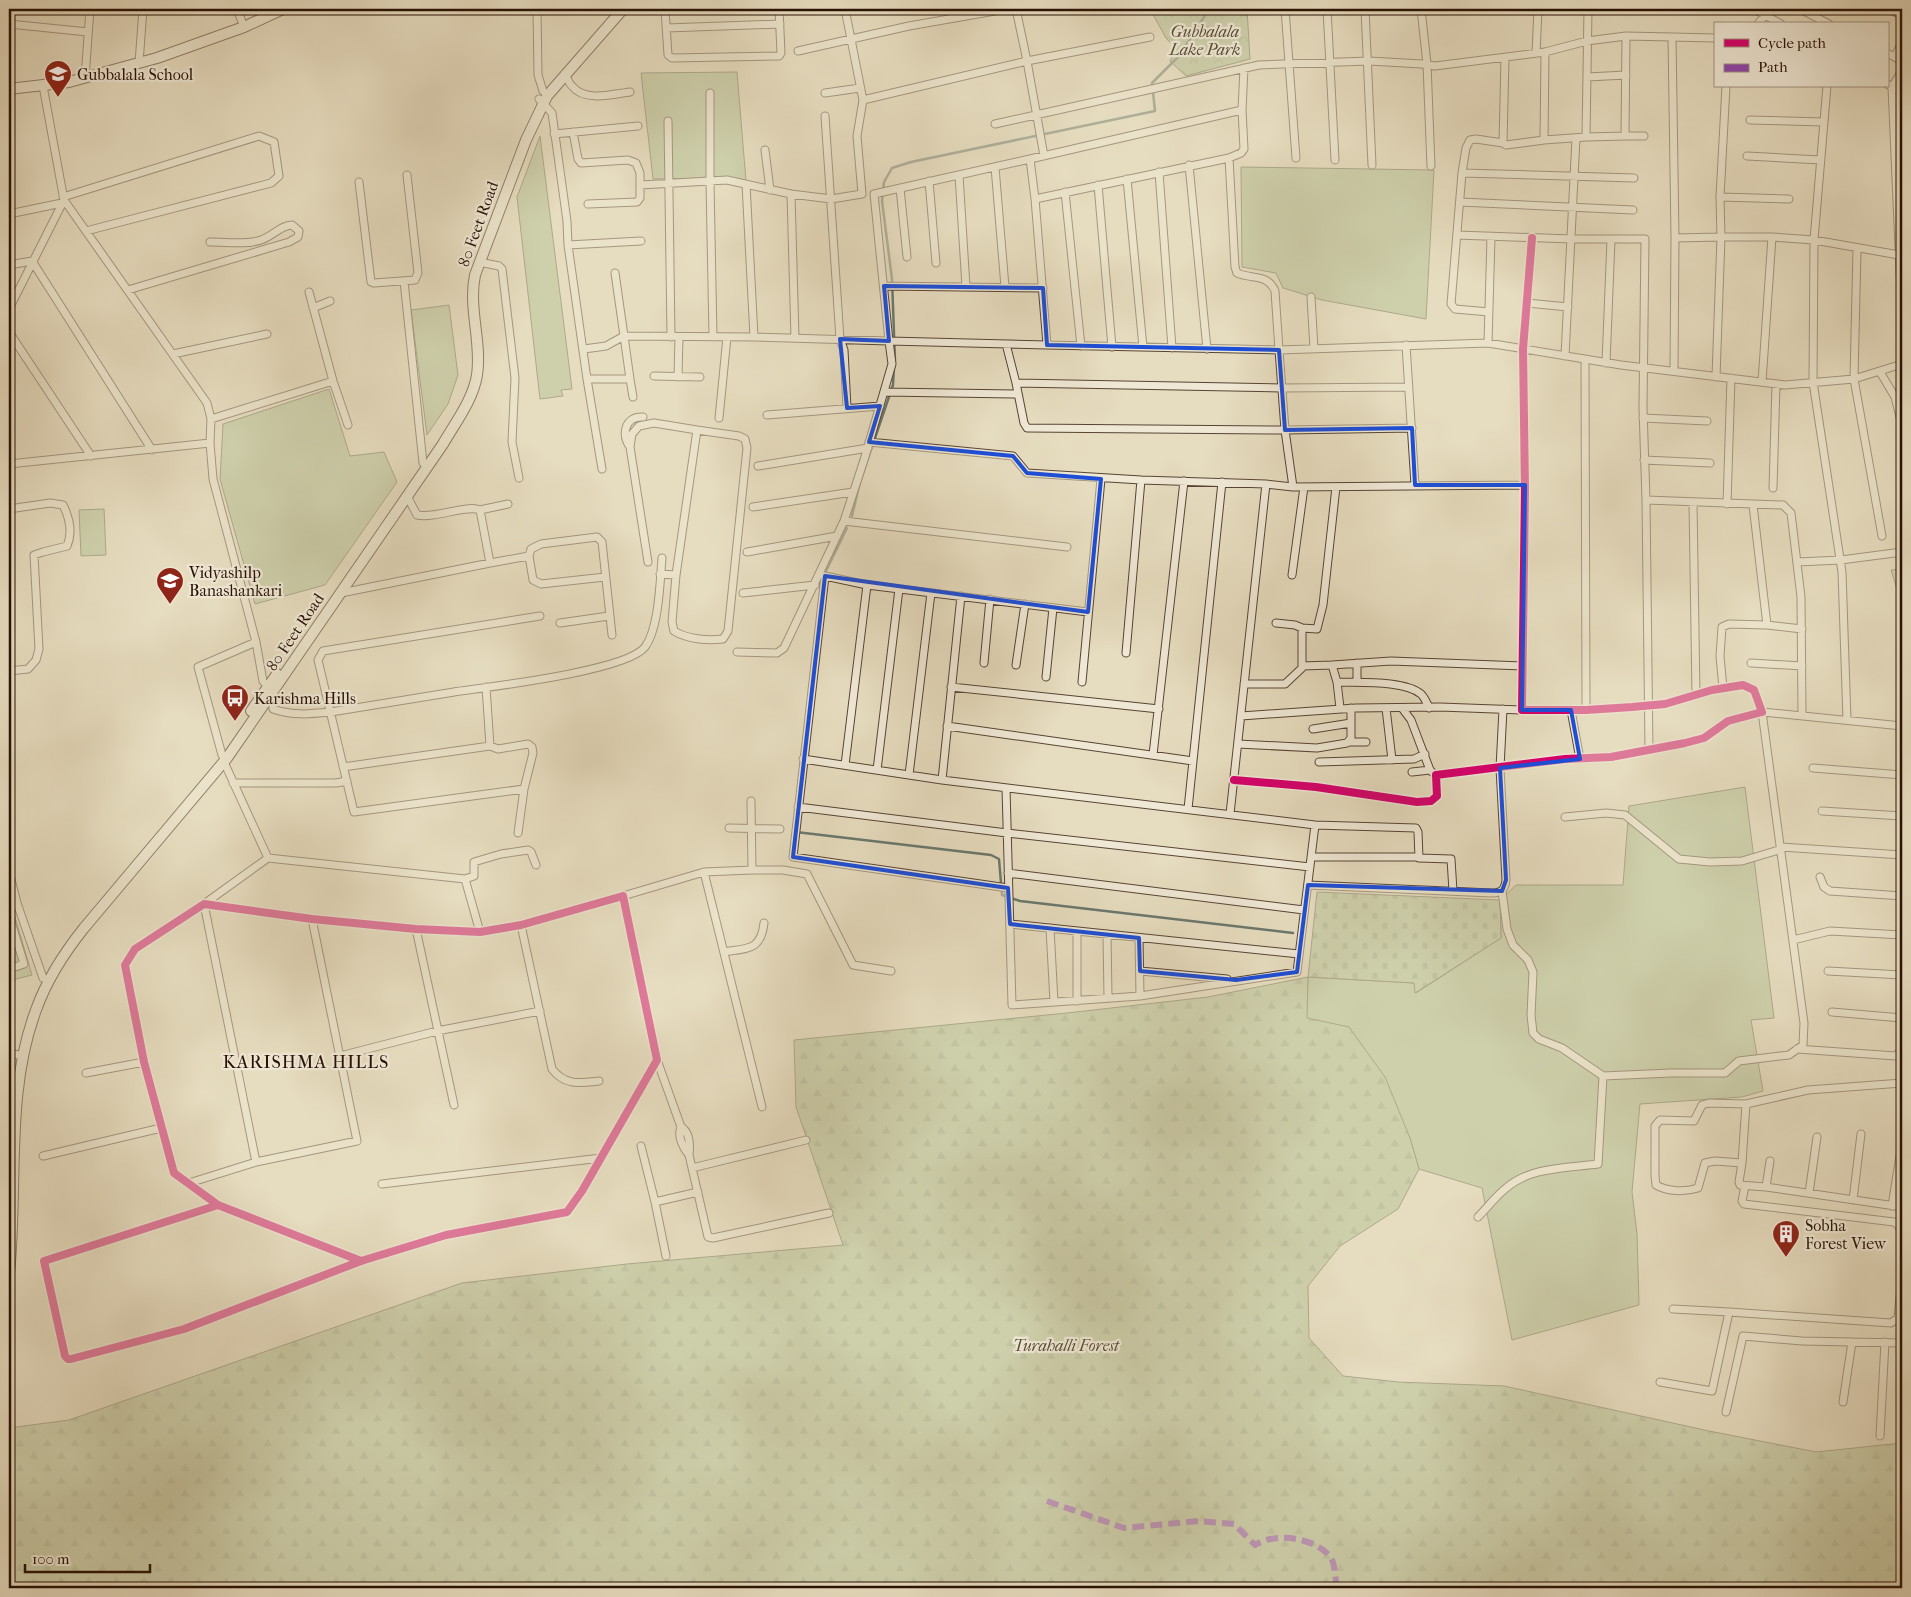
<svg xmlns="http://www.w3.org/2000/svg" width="1911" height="1597" viewBox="0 0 1911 1597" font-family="'IM FELL French Canon',serif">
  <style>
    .green { fill: #b1c295; stroke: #6c6a4d }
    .forest { fill: url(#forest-firs); stroke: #6c6a4d }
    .cemetery { fill: url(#cemetery-stones); stroke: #6c6a4d }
    .park { fill: url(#park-crowns); stroke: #6c6a4d }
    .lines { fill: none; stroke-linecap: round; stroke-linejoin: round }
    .stream { stroke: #6a786d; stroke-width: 2.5 }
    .street-casing { stroke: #584434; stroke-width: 9 }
    .secondary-casing { stroke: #281105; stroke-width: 12 }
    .street { stroke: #efe8d5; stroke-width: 7 }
    .secondary { stroke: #efe8d5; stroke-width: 10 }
    .quiet { stroke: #8e44ad; stroke-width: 6; stroke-dasharray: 12 6; stroke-linecap: butt }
    .cycleway-casing { stroke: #efe8d5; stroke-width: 11 }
    .cycleway { stroke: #d6006c; stroke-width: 8 }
    .marked { fill: none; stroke: #1d4ed8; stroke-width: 4; stroke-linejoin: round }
    .labels { text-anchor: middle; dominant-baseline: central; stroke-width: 4.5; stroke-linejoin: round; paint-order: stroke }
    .park-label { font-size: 16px; font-style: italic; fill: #584f37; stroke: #efe8d5 }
    .poi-label { font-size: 16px; fill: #281105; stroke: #efe8d5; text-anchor: start }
    .street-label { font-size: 16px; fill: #281105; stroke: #efe8d5 }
    .neighbourhood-label { font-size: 18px; letter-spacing: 1px; fill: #281105; stroke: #efe8d5 }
  </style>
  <defs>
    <pattern id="forest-firs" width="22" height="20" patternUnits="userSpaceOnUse" patternTransform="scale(1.25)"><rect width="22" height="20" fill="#b1c295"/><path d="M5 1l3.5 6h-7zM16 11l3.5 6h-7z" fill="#98a67f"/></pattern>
    <pattern id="cemetery-stones" width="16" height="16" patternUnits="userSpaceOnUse" patternTransform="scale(1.25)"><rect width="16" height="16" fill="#b1c295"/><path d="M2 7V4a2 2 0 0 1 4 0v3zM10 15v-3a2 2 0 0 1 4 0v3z" fill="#98a67f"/></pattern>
    <pattern id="park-crowns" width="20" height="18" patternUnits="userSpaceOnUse" patternTransform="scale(1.25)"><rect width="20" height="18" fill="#b1c295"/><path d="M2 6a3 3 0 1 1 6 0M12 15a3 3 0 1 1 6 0" fill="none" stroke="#98a67f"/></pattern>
  </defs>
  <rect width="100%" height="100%" fill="#e6dcbf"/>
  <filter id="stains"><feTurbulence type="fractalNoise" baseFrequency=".004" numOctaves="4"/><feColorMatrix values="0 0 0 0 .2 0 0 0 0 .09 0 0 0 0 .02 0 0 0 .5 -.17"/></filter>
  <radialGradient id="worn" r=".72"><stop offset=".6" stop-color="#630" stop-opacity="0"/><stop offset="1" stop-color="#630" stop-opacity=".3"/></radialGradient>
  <path class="green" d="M737,72L746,181L728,178L653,179L641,73Z
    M540,136L572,389L561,390L563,396L540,399L517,197Z
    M1241,167L1434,170L1426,319L1322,300L1283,288L1276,273L1242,267Z
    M449,305L458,375L448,404L427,435L411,310Z
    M329,389L350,456L384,452L397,482L325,585L255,604L220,479L223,424Z
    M104,509L106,555L81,556L79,510Z
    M1902,569V605L1891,570Z
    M1745,787L1774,1018L1751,1020L1763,1091L1742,1097L1640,1104L1632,1192L1637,1234L1639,1305L1512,1340L1482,1188L1419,1169L1410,1138L1306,1018L1308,977L1414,983L1416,993L1501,938L1500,900L1516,885H1623L1629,806Z"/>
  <path class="forest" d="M1308,977L1307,1018L1349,1027L1385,1077L1410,1138L1419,1169L1398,1209L1340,1246L1308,1286L1309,1338L1343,1376L1398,1382L1504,1386L1709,1431L1816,1452L1902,1443V1588H9V1428L69,1420L462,1283L627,1264L843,1245L796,1107L794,1040L1067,1013L1208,997Z"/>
  <path class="cemetery" d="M1317,892L1500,900L1501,938L1415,993L1414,983L1308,977Z"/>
  <path class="park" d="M1150,9H1247L1250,59L1186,76L1170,61L1176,49L1166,38Z
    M9,907H12L32,975L9,981Z"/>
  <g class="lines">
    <path class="stream" d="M895,361L892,279L882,201L884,182L892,168L911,162L1155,111L1152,83L1180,55L1209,9
      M852,516L860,482L893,385L894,367
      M824,575L847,528
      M796,832L991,855L999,859L1002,895L1020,901L1293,933"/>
    <defs>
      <path id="street" d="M237,9L244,27
        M537,9L538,75L543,91
        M665,9L668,55L672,58L779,56L781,53L779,9
        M1285,9L1296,158
        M1327,9L1335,160
        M1365,9L1372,165
        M1421,9L1427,64L1431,166
        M1754,9L1781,24
        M1800,9L1829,24
        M1889,9L1902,16
        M9,24L88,32
        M1758,24L1765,15
        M666,28L780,24
        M798,51L909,26L1006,9
        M1545,52L1544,140L1586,137L1625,136L1626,36
        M1536,53L1538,9
        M1887,53L1902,61
        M1895,57L1902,42
        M1505,58L1503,143L1506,145L1544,140
        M139,63L143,9
        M1902,71L1892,87L1902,316
        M565,73C567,78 569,84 573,87C585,102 614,94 630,92
        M1587,77L1626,75
        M85,78L90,9
        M1887,84L1902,92
        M43,86L64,200L207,403L211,419L210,443L213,479L256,642L263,681L273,693V709C292,716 311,714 331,712C372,705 413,699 454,692C488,687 627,671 645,647C659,628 660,582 662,558
        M1827,86L1814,240L1813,382L1842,572L1847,720
        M710,93V182L713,337
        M825,93L860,88
        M539,99L552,113L567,221L568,245L587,379H630L624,336L754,337L889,341L892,364L864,460L844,521L784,648L777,653L737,652
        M863,100L1027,61L1016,9
        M1242,110L1244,68
        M825,116L840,339L844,350L847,408
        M1750,120L1824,122
        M668,121L671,337
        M995,124L1259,65L1369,61L1422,64L1435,66L1545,52L1587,41L1626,36L1672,37
        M573,132L578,159L581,163L628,160L636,163L640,173V185L727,180L791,194L831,199L862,194L857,136L863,100L845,9
        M554,134L638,126
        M1625,136H1644
        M1586,137L1588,9
        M765,150L770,190
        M1044,156L1027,61L1150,37
        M1747,156L1821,160
        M1229,158L1235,267L1237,273C1253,280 1267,273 1275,291L1279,350L1047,345L1035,199Z
        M1030,159L874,194L889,341L1047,345
        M1189,165L1207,349
        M995,167L1005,287
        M1159,172L1172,348
        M1462,173L1634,178
        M959,175L966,287
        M1127,179L1143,347
        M929,181L936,263
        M359,182L371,282L374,283L415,280L418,273L407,175
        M746,184L754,337
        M1098,185L1112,347
        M900,188L907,257
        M1065,192L1081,346
        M791,194L795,338
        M63,197L259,136L274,142L279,176L271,183L86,231
        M1720,197L1789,199
        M1035,199L1030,159L1242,110L1244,149L1241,153L1229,158
        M1460,202L1633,210
        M588,204L637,202L640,198V185
        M9,214L62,203
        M1457,235L1571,239H1645L1643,408L1646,500L1783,505L1791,513L1801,597L1802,716
        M1675,238L1721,237L1720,197L1726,86
        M568,245L641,241
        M1857,249L1854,379L1882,536
        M479,262L499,266L502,269L515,378L512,442L519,478
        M9,265L32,261L152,450
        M404,281L423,463
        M884,286L1043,288
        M128,290L289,242L298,237L299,231L292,225C281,225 273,236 261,240C246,245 227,242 210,242
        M1311,297L1314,349
        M1527,303L1568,307
        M313,308L330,301
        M9,309L64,200
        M1489,312L1455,309L1451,304L1462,173L1466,148L1470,140L1476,139L1503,143
        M9,332L91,456
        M1488,343L1491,237
        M1006,344L1016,383L1024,423L1027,428L1285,430L1412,428
        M1406,345L1415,485
        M584,349L606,346L624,336L615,273
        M173,354L267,334
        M1565,356L1576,138
        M1585,360L1586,710
        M1606,363L1611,240
        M1674,371L1675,238L1672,37L1715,38
        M1880,372L1895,397L1902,425
        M654,376L700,377
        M678,377L679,337
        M1716,377L1721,237H1772L1814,240L1899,255
        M587,379L602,469
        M630,379L633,397
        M333,381L348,425
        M1762,382L1772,237
        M1016,383L1282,388L1409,387
        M884,392L1014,394
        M767,415L880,406
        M719,418L727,337
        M1643,418L1707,421
        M211,419L333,381L309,292
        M869,442L1013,456L1027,473L1141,480
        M630,447C621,434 625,416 643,417
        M1901,457L1902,455
        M1644,460L1710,463
        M9,464L210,443
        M758,466L868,448
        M1293,487L1525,485
        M1336,487L1323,605L1317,629L1302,628V666L1332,665L1337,682L1340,708
        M1773,488L1776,384
        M407,496L417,515C435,519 467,504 480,510L490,563
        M1646,500L1649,750
        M1693,503L1696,695
        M1727,504L1731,378
        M1753,505L1767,625L1802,629
        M753,507L853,492
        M9,509L50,503L63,505C70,519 73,532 67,546L43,552L34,555L39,649L36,660L28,669L9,671
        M480,510L508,504
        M844,521L1067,547
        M747,552L837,536
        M529,556L533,580L541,584L605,577
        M648,562L630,447L632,434L639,426L654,423L697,430
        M1797,562L1841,560L1902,552
        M660,574L676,575L672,622L674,631C687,639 707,641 723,639L728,631L747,448L745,439L739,436L697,430L676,575
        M1292,575L1304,487
        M341,593L490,563L529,556L531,549L541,544L597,537L602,542L612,635
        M743,593L815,585
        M560,623L609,616
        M1276,623L1295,625L1302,628
        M1126,653L1141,480L1266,484L1293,487L1285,430L1279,350L1488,343L1621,365L1785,385L1854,379L1902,364
        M984,663L990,599
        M1751,663L1802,666
        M1016,665L1025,604
        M1332,665L1391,661L1523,666
        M1046,677L1053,608
        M1082,682L1101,479
        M1337,682C1359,683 1404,680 1421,694C1425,698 1427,703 1429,708
        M1357,682V663
        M1244,684H1285L1303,667
        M486,687L490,746L498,749L528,744L532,747L533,753L524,789L518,833
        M951,687L1159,709
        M1723,688L1720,656L1722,627L1729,624L1767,625
        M1386,708L1392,760
        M1402,708L1411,720L1430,770
        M1571,710L1580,759
        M1241,716L1356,708L1440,707L1522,710
        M947,726L1193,761
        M1313,729L1351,723
        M1349,742H1366
        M1238,744L1317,748L1347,743L1351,738V708
        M222,755L198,667L256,642
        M1153,755L1184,481
        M803,759L942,780L1315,825L1416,828L1418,832L1419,858L1451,859L1453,891
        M224,762L268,858L204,904L256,1162
        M1319,762L1414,759L1425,754
        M845,765L867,585
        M343,767L490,746
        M1813,768L1902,775
        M877,770L899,589
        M1412,772L1430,770L1432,772
        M909,775L931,593
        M942,780L961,596
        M1234,780L1316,787L1417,802L1431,801L1437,796L1436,775L1565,759L1611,757L1685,743L1704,738L1728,721L1762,712L1754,690L1743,685L1712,690L1665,704L1632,707L1586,710H1522L1525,490L1523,349L1532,238
        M233,783H336L347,781
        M1006,788L1012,1005L1140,996L1297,972L1315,825
        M524,789L354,812L318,660L323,651L540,616
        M751,801L752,870
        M798,807L1007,833L1310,867
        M1188,809L1222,482
        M1822,811L1902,816
        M1230,814L1266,484
        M1565,817L1606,813L1625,815L1679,859L1710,862L1742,861L1782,849
        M729,828L780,829
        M1781,847L1902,855
        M1311,857H1418
        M268,858L465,879L480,932
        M9,871L17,903L43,978
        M704,872L762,1107
        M1008,873L1304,910
        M1820,877L1824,887L1830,891L1902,896
        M465,879L474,876V862L501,854L528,850L531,852L536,865
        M1308,885L1492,893C1502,893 1505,889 1506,880L1500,768L1503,709
        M1008,888L793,857L825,576L867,585L1088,612
        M1502,891L1507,929L1513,945L1528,960L1533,972L1531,1015L1533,1033L1539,1039L1562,1048L1603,1076
        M623,896L704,872L752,870H783L807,874L853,965L891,971
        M9,915L24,964L9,969
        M1010,924L1299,954
        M521,925L552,1069C565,1086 580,1083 599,1081
        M1050,928L1054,1002
        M416,929L454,1105
        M1077,931V1001
        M1107,934L1108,998
        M1139,938L1140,996
        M1793,940L1830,931L1902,935
        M724,952C747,948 761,951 764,923
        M1140,971L1227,979
        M1828,971L1902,975
        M1832,1012L1902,1018
        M1797,1049L1896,1056L1902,1049V981
        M9,1053L23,1056
        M340,1056L437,1031L540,1011
        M657,1060L681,1127C690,1132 690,1146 689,1155L708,1237L713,1238L829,1213
        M86,1073L144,1062
        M1902,1083L1808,1090L1746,1104L1742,1163L1739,1182L1740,1185L1766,1187L1902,1207
        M681,1127C677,1136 683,1148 689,1155
        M641,1146L655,1202
        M43,1156L161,1128
        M1742,1163L1715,1161L1705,1163L1698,1188C1685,1192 1668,1192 1656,1185L1655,1176V1126L1660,1120L1694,1121L1702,1105L1709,1103L1746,1104
        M692,1168L806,1140
        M189,1183L256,1162L357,1141L312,919
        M382,1184L601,1158
        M1745,1186L1742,1201L1744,1204L1894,1222L1898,1225L1902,1233
        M1766,1187L1770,1161
        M1809,1193L1817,1137
        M1853,1200L1861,1134
        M218,1205L44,1261L65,1356L68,1359H71L184,1329L361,1261L446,1235L567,1212L582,1191L657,1060L623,896L521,925L480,932L416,929L312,919L204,904L135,949L125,965L144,1062L174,1173L218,1205L361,1261
        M1892,1206L1902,1143
        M1478,1217C1487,1208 1495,1197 1505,1189C1529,1167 1567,1168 1598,1164L1603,1076L1671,1073H1725L1739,1061L1789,1055L1803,1045L1804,1023L1762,712L1902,726
        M666,1256L655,1202L698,1192
        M1673,1309L1729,1312
        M1660,1382L1712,1391L1729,1312L1891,1323L1898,1318L1902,1277
        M1843,1402L1852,1342
        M1726,1412L1743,1336L1802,1341L1902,1343
        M1880,1436L1885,1342"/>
      <path id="secondary" d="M9,89L69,82L157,58L244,27L283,9
        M251,711L277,674
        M9,1273C18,1187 5,1092 36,1010C47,979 64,953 84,928L227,758L443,444C455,423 473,400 477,375C482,342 468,308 475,275L526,140L547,96L623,9"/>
    </defs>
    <use href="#street" class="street-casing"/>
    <use href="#secondary" class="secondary-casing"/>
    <use href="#street" class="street"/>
    <use href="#secondary" class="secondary"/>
    <path class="quiet" d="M1047,1501L1124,1528L1199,1521L1234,1524L1255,1545C1259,1543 1265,1540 1270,1539C1289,1535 1319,1541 1331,1558C1336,1566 1334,1579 1338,1588"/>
    <defs>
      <path id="cycleway" d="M1234,780L1316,787L1417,802L1431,801L1437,796L1436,775L1565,759L1611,757L1685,743L1704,738L1728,721L1762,712L1754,690L1743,685L1712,690L1665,704L1632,707L1586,710H1522L1525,490L1523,349L1532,238
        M218,1205L44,1261L65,1356L68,1359H71L184,1329L361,1261L446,1235L567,1212L582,1191L657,1060L623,896L521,925L480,932L416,929L312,919L204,904L135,949L125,965L144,1062L174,1173L218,1205L361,1261"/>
    </defs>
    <use href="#cycleway" class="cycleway-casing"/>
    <use href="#cycleway" class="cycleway"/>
  </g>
  <path d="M0 0H1911V1597H0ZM884,286L1043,288L1047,345L1279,350L1285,430L1412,428L1415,485H1525L1522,710H1571L1580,759L1500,768L1506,880L1502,891L1308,885L1297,972L1236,980L1140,971L1139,938L1010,924L1008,888L793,857L825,576L1088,612L1101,479L1027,473L1013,456L869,442L880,406L847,408L840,339L889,341Z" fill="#e6dcbf" fill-opacity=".55" fill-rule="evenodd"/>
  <path class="marked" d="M884,286L1043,288L1047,345L1279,350L1285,430L1412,428L1415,485H1525L1522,710H1571L1580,759L1500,768L1506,880L1502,891L1308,885L1297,972L1236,980L1140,971L1139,938L1010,924L1008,888L793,857L825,576L1088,612L1101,479L1027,473L1013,456L869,442L880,406L847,408L840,339L889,341Z"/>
  <defs>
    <symbol id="school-pin" viewBox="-11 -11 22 30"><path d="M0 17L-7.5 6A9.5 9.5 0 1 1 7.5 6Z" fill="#8f2418" stroke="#efe8d5"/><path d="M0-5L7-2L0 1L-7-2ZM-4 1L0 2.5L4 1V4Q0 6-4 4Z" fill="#fff"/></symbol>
    <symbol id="bus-pin" viewBox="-11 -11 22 30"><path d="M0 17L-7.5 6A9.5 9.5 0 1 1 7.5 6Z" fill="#8f2418" stroke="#efe8d5"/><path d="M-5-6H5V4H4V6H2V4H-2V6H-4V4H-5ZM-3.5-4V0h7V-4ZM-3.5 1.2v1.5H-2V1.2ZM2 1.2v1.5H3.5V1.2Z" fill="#fff"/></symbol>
    <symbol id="building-pin" viewBox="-11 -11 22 30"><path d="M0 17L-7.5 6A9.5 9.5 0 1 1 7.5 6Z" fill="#8f2418" stroke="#efe8d5"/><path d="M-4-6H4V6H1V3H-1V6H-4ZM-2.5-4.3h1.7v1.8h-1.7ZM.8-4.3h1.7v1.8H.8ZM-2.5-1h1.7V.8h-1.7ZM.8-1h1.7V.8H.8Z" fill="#fff"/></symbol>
  </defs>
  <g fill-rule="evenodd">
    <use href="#school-pin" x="42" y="58" width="32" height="43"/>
    <use href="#school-pin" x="154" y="565" width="32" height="43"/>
    <use href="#bus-pin" x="219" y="682" width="32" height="43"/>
    <use href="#building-pin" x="1770" y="1218" width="32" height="43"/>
  </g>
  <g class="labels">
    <g class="park-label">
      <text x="1205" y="31">Gubbalala<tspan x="1205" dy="18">Lake Park</tspan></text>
      <text x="1066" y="1345">Turahalli Forest</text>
    </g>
    <g class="poi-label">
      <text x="77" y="74">Gubbalala School</text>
      <text x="189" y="572">Vidyashilp<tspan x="189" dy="18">Banashankari</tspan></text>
      <text x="254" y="698">Karishma Hills</text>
      <text x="1805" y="1225">Sobha<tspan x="1805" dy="18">Forest View</tspan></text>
    </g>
    <g class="street-label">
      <text transform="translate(478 224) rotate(-70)">80 Feet Road</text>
      <text transform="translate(295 632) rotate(-56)">80 Feet Road</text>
    </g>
    <g class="neighbourhood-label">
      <text x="306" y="1062">KARISHMA HILLS</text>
    </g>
  </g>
  <rect width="1911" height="1597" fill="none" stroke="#e6dcbf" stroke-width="30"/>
  <rect x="10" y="10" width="1891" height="1577" fill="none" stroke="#281105" stroke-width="2.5"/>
  <rect x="15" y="15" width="1881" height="1567" fill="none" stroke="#281105"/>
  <rect x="1714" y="22" width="175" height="65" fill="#efe8d5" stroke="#9f9282"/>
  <rect x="1724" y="39" width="25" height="8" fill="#d6006c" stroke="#9f9282"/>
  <text x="1758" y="48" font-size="15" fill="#281105">Cycle path</text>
  <rect x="1724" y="64" width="25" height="8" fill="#8e44ad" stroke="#9f9282"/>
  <text x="1758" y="72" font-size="15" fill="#281105">Path</text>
  <path d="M25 1564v8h125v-8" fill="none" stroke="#281105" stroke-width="2.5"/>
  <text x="32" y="1564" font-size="15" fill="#281105" stroke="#efe8d5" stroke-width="4" paint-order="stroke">100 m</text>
  <rect width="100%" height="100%" filter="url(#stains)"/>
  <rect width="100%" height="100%" fill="url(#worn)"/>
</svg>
